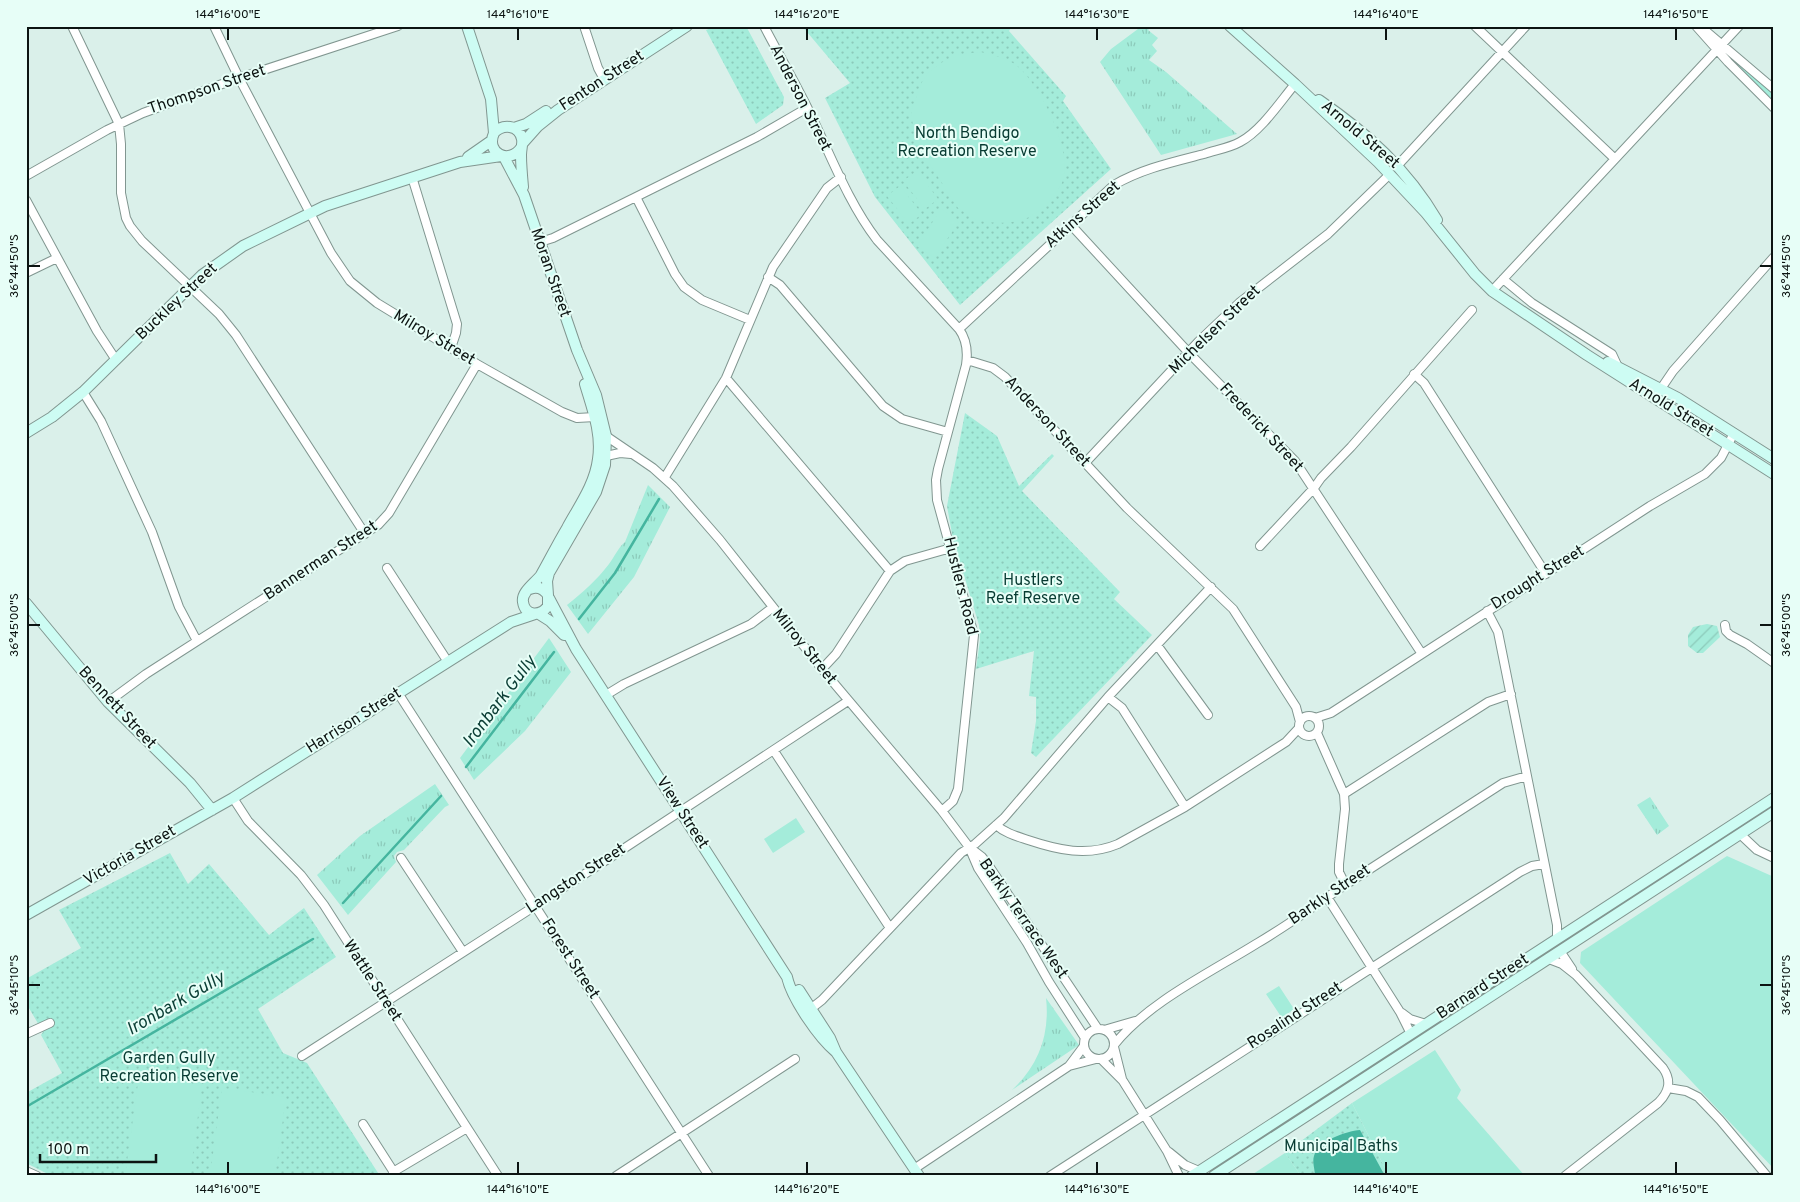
<svg xmlns="http://www.w3.org/2000/svg" width="1800" height="1202" viewBox="0 0 1800 1202" font-family="Overpass,sans-serif">
  <style>
    .grass { fill: url(#grass-tufts) }
    .park { fill: url(#park-dots) }
    .garden { fill: url(#garden-furrows) }
    .pitch { fill: #a4ecda }
    .water { fill: #45b59f }
    .lines { fill: none; stroke-linecap: round; stroke-linejoin: round }
    .stream { stroke: #45b59f; stroke-width: 2.5 }
    .street-casing { stroke: #819690; stroke-width: 10 }
    .secondary-casing { stroke: #819690; stroke-width: 12 }
    .street { stroke: #fff; stroke-width: 8 }
    .secondary { stroke: #cdfcf3; stroke-width: 10 }
    .ticks { fill: none; stroke: #0c1412; stroke-width: 2 }
    .labels { text-anchor: middle; dominant-baseline: central; stroke-width: 4; stroke-linejoin: round; paint-order: stroke }
    .street-label { font-size: 16px; fill: #0c1412; stroke: #e7fef7 }
    .park-label { font-size: 16px; fill: #073b32; stroke: #e7fef7 }
    .water-label { font-size: 18px; font-style: italic; fill: #0b3e35; stroke: #e7fef7 }
    .neatline { fill: none; stroke: #0c1412; stroke-width: 2 }
    .ticks-label { font-size: 12px; text-anchor: middle; fill: #0c1412 }
  </style>
  <defs>
    <pattern id="grass-tufts" width="24" height="20" patternUnits="userSpaceOnUse" patternTransform="scale(1.25)"><rect width="24" height="20" fill="#a4ecda"/><path d="M3 7l-1-3M5 7V3M7 7l1-3M15 17l-1-3M17 17v-4M19 17l1-3" fill="none" stroke="#8ccaba"/></pattern>
    <pattern id="park-dots" width="8" height="8" patternUnits="userSpaceOnUse" patternTransform="scale(1.25)"><rect width="8" height="8" fill="#a4ecda"/><path d="M2 2h.1M6 6h.1" fill="none" stroke="#8ccaba" stroke-width="1.8" stroke-linecap="round"/></pattern>
    <pattern id="garden-furrows" width="10" height="10" patternUnits="userSpaceOnUse" patternTransform="scale(1.25)"><rect width="10" height="10" fill="#a4ecda"/><path d="M-1 1l2-2M0 10L10 0M9 11l2-2" fill="none" stroke="#8ccaba"/></pattern>
  </defs>
  <rect width="100%" height="100%" fill="#daf0ea"/>
  <path class="grass" d="M1142,26H1152L1148,30L1158,38L1152,45L1157,51L1149,60L1166,72L1237,134L1161,155L1100,62L1111,49Z
    M1738,61L1774,94V102L1735,65Z
    M648,485L670,507L634,577L588,634L567,605C582,593 597,580 609,564C615,556 618,548 625,542Z
    M549,638L571,672L525,731L474,780L460,758Z
    M435,784L449,805L445,807L404,850L397,852L394,856L396,862L348,915L317,875L360,836Z
    M1650,797L1669,826L1657,835L1637,805Z
    M1046,998L1079,1045L1012,1090C1039,1065 1050,1034 1046,998Z"/>
  <path class="park" d="M717,26H746L784,97L783,105L756,124L706,30Z
    M802,26H1012L1009,31L1066,96L1063,101L1111,169L960,305L875,197L825,98L850,83Z
    M965,413L997,436L1019,486L1052,454L1054,456L1022,491L1120,592L1114,599L1152,635L1036,757L1031,753L1036,721V697L1029,696L1034,651L976,669L980,640L979,625L953,539L947,506Z
    M170,853L188,884L209,864L269,935L304,908L336,957L258,1009L283,1053L307,1063L380,1176H64L59,1173L57,1176H52L26,1163V1093L62,1073L41,1035L43,1032L26,1003V979L81,948L59,910Z
    M1352,1103L1389,1176H1301L1285,1153Z"/>
  <path class="garden" d="M1707,624L1717,626L1720,637L1703,653H1697L1688,646V635L1693,627Z"/>
  <path class="pitch" d="M981,52C992,55 1006,58 1016,65C1040,84 1073,151 1063,180C1058,194 1040,213 1027,218C1014,223 995,224 981,221C973,219 965,212 958,208L915,141L911,111L922,82L929,72L944,61L961,54Z
    M917,171L938,199L925,209L903,181Z
    M900,186L922,214L909,224L887,196Z
    M941,209L959,222L934,258L917,246Z
    M796,818L805,832L773,853L764,839Z
    M1727,856L1774,877V1169L1580,963L1581,952Z
    M1279,986L1294,1009L1282,1018L1266,994Z
    M1435,1050L1461,1090L1457,1098L1525,1176H1389L1352,1103Z
    M139,1076L202,1085L190,1176H125Z
    M222,1088L286,1097L275,1176H210Z
    M1285,1153L1301,1176H1250Z"/>
  <path class="water" d="M1360,1130L1385,1176H1315C1315,1170 1312,1162 1314,1156C1318,1141 1346,1131 1360,1130Z"/>
  <g class="lines">
    <path class="stream" d="M579,619L615,573L659,499
      M466,767L554,652
      M343,903L441,796
      M26,1107L313,939"/>
    <defs>
      <path id="street" d="M72,26L119,124L121,144V193L126,218L130,226L142,241L219,314L236,335L365,534
        M214,26L239,78L331,253L350,281L377,303L477,364L562,412L577,418L595,417
        M584,26L598,68L604,79
        M764,26C777,51 791,75 804,101C828,147 845,198 877,240L959,329C967,340 968,352 966,365L938,469L936,480L937,500L974,635L958,789L953,801L942,811
        M1475,26L1614,158
        M1696,26L1728,62L1774,108
        M1700,26L1774,89
        M1398,165L1526,26
        M26,176L107,130L143,113L233,80L398,26
        M412,177L457,324L456,333L451,348
        M636,197L675,274L684,287L702,300L750,320
        M26,200L97,331L116,360
        M1071,225L1189,353L1295,461L1422,654
        M540,242L553,238L757,137L807,108
        M26,273L57,258
        M768,277L780,285L883,406L902,419L948,432
        M1503,279L1532,303L1612,354L1618,367
        M1492,291L1739,26
        M959,329L1114,185C1141,169 1173,162 1204,154C1216,150 1229,148 1240,142C1261,131 1280,102 1295,84
        M967,360L993,368L1005,377L1127,508L1233,609L1296,707L1300,722
        M1414,374L1424,383L1546,574
        M726,378L890,571
        M83,392L101,421L152,532L179,607L197,641
        M1658,393L1673,371L1774,257
        M606,436L653,468L673,486L720,540L822,669L942,811L969,847L978,868L1027,943L1049,982L1085,1038
        M606,456L620,453L631,454
        M1085,463L1199,341L1239,303L1328,234L1390,174
        M665,477L726,378L773,267L827,188L841,177
        M1260,546L1314,488L1321,478L1351,447L1472,310
        M387,568L448,662
        M1487,611L1498,632L1557,925V939
        M1725,625L1726,631L1730,635L1747,644L1774,663
        M1157,645L1208,715
        M822,669L836,654L890,571L905,561L951,548
        M398,693L709,1176
        M606,695L624,684L751,624L772,608
        M1108,697L1122,708L1185,807
        M108,702L146,674L378,525L389,513L477,364
        M1299 726a10 10 0 1 1 20 0a10 10 0 1 1-20 0Z
        M1315,718L1331,713L1650,506L1705,474L1721,458L1734,433
        M1317,733L1344,794L1345,809L1339,864V872L1345,884
        M774,751L890,928
        M1344,794L1488,702L1511,694
        M233,798L248,821L301,875L324,905L498,1176
        M996,825C1005,833 1016,836 1028,840C1058,850 1087,857 1118,844L1185,807L1286,742L1299,728
        M1740,834L1757,850L1774,858
        M969,847L982,857L987,863L1098,1029
        M401,858L463,952
        M1327,897L1400,1012L1411,1034
        M1560,951L1572,969
        M1549,959L1562,964L1576,975L1663,1068C1672,1081 1669,1092 1658,1103L1565,1176
        M808,1011L822,1000L961,853L975,844L1004,818L1108,697L1211,587
        M1402,1013L1410,1019L1426,1024
        M1084 1044a15 15 0 1 1 30 0a15 15 0 1 1-30 0Z
        M1104,1030L1135,1021
        M26,1034L50,1023
        M1114,1045C1147,1003 1211,972 1256,944C1285,927 1312,908 1339,889L1503,783L1527,776
        M1114,1047L1122,1079
        M302,1056L608,859L848,701
        M1101,1059L1123,1081L1167,1151L1179,1176
        M1069,1066L1096,1059
        M1668,1088L1686,1091L1698,1097L1720,1120L1767,1176
        M363,1124L395,1174
        M1169,1152L1185,1165L1199,1171
        M914,1169L1069,1066L1084,1046
        M26,1171L37,1176
        M393,1172L467,1128
        M616,1176L795,1059
        M1050,1176L1520,872L1532,866L1544,864"/>
      <path id="secondary" d="M467,26L491,99L494,133
        M1230,26L1295,84L1378,162L1426,213L1475,274L1492,291L1587,355L1774,474
        M1319,100C1367,133 1407,169 1437,220
        M514,128L526,124L546,111
        M522,144L538,126L558,110L687,26
        M521,148C509,165 485,153 494,133C502,124 519,124 522,139C523,144 521,149 521,155C521,165 522,176 523,187
        M468,157L491,141
        M504,157L524,195L577,350L596,395L606,436L605,465L596,492L549,573L547,581L548,595
        M1608,362L1678,398L1774,459
        M26,433L52,417L83,392L202,275L243,246L325,206L460,162L501,156
        M530,589C537,586 543,588 548,595V606C541,616 525,617 523,602C521,592 535,583 541,575C550,559 558,543 567,528C579,506 595,484 598,459C602,433 592,408 585,384
        M549,598L576,649L787,977C792,999 819,1038 836,1052
        M26,603L108,702L190,783L212,810
        M539,614L550,621L564,635
        M26,915L233,798L511,622L535,614
        M799,990L830,1038L836,1052L919,1176
        M1192,1176L1774,798
        M1214,1176L1774,812"/>
    </defs>
    <use href="#street" class="street-casing"/>
    <use href="#secondary" class="secondary-casing"/>
    <use href="#street" class="street"/>
    <use href="#secondary" class="secondary"/>
  </g>
  <path class="ticks" d="M228,28V40M518,28V40M807,28V40M1097,28V40M1386,28V40M1676,28V40M28,266H40M1760,266H1772M28,625H40M1760,625H1772M28,985H40M1760,985H1772M228,1162V1174M518,1162V1174M807,1162V1174M1097,1162V1174M1386,1162V1174M1676,1162V1174"/>
  <g class="labels">
    <g class="street-label">
      <text transform="translate(602 81) rotate(-33)">Fenton Street</text>
      <text transform="translate(207 90) rotate(-19)">Thompson Street</text>
      <text transform="translate(800 98) rotate(63)">Anderson Street</text>
      <text transform="translate(1360 135) rotate(40)">Arnold Street</text>
      <text transform="translate(1083 215) rotate(-41)">Atkins Street</text>
      <text transform="translate(550 273) rotate(71)">Moran Street</text>
      <text transform="translate(177 302) rotate(-43)">Buckley Street</text>
      <text transform="translate(1215 330) rotate(-44)">Michelsen Street</text>
      <text transform="translate(434 338) rotate(31)">Milroy Street</text>
      <text transform="translate(1671 408) rotate(32)">Arnold Street</text>
      <text transform="translate(1047 422) rotate(47)">Anderson Street</text>
      <text transform="translate(1261 428) rotate(47)">Frederick Street</text>
      <text transform="translate(321 561) rotate(-33)">Bannerman Street</text>
      <text transform="translate(1538 578) rotate(-32)">Drought Street</text>
      <text transform="translate(960 586) rotate(76)">Hustlers Road</text>
      <text transform="translate(804 647) rotate(51)">Milroy Street</text>
      <text transform="translate(117 708) rotate(47)">Bennett Street</text>
      <text transform="translate(354 721) rotate(-32)">Harrison Street</text>
      <text transform="translate(682 813) rotate(57)">View Street</text>
      <text transform="translate(130 856) rotate(-30)">Victoria Street</text>
      <text transform="translate(576 879) rotate(-33)">Langston Street</text>
      <text transform="translate(1330 895) rotate(-34)">Barkly Street</text>
      <text transform="translate(1023 919) rotate(55)">Barkly Terrace West</text>
      <text transform="translate(570 959) rotate(57)">Forest Street</text>
      <text transform="translate(372 981) rotate(57)">Wattle Street</text>
      <text transform="translate(1483 987) rotate(-33)">Barnard Street</text>
      <text transform="translate(1295 1016) rotate(-33)">Rosalind Street</text>
    </g>
    <g class="park-label">
      <text x="967" y="134">North Bendigo<tspan x="967" dy="18">Recreation Reserve</tspan></text>
      <text x="1033" y="581">Hustlers<tspan x="1033" dy="18">Reef Reserve</tspan></text>
      <text x="169" y="1059">Garden Gully<tspan x="169" dy="18">Recreation Reserve</tspan></text>
      <text x="1341" y="1147">Municipal Baths</text>
    </g>
    <g class="water-label">
      <text transform="translate(500 702) rotate(-53)">Ironbark Gully</text>
      <text transform="translate(176 1004) rotate(-30)">Ironbark Gully</text>
    </g>
  </g>
  <rect width="1800" height="1202" fill="none" stroke="#e7fef7" stroke-width="55"/>
  <path d="M40 1154v8h116v-8" fill="none" stroke="#0c1412" stroke-width="2.5"/>
  <text x="48" y="1154" font-size="15" fill="#0c1412" stroke="#e7fef7" stroke-width="4" paint-order="stroke">100 m</text>
  <rect x="28" y="28" width="1744" height="1146" class="neatline"/>
  <g class="ticks-label">
    <text x="228" y="18">144°16'00"E</text>
    <text x="518" y="18">144°16'10"E</text>
    <text x="807" y="18">144°16'20"E</text>
    <text x="1097" y="18">144°16'30"E</text>
    <text x="1386" y="18">144°16'40"E</text>
    <text x="1676" y="18">144°16'50"E</text>
    <text transform="translate(14 266) rotate(-90)" y="4">36°44'50"S</text>
    <text transform="translate(1786 266) rotate(-90)" y="4">36°44'50"S</text>
    <text transform="translate(14 625) rotate(-90)" y="4">36°45'00"S</text>
    <text transform="translate(1786 625) rotate(-90)" y="4">36°45'00"S</text>
    <text transform="translate(14 985) rotate(-90)" y="4">36°45'10"S</text>
    <text transform="translate(1786 985) rotate(-90)" y="4">36°45'10"S</text>
    <text x="228" y="1193">144°16'00"E</text>
    <text x="518" y="1193">144°16'10"E</text>
    <text x="807" y="1193">144°16'20"E</text>
    <text x="1097" y="1193">144°16'30"E</text>
    <text x="1386" y="1193">144°16'40"E</text>
    <text x="1676" y="1193">144°16'50"E</text>
  </g>
</svg>
